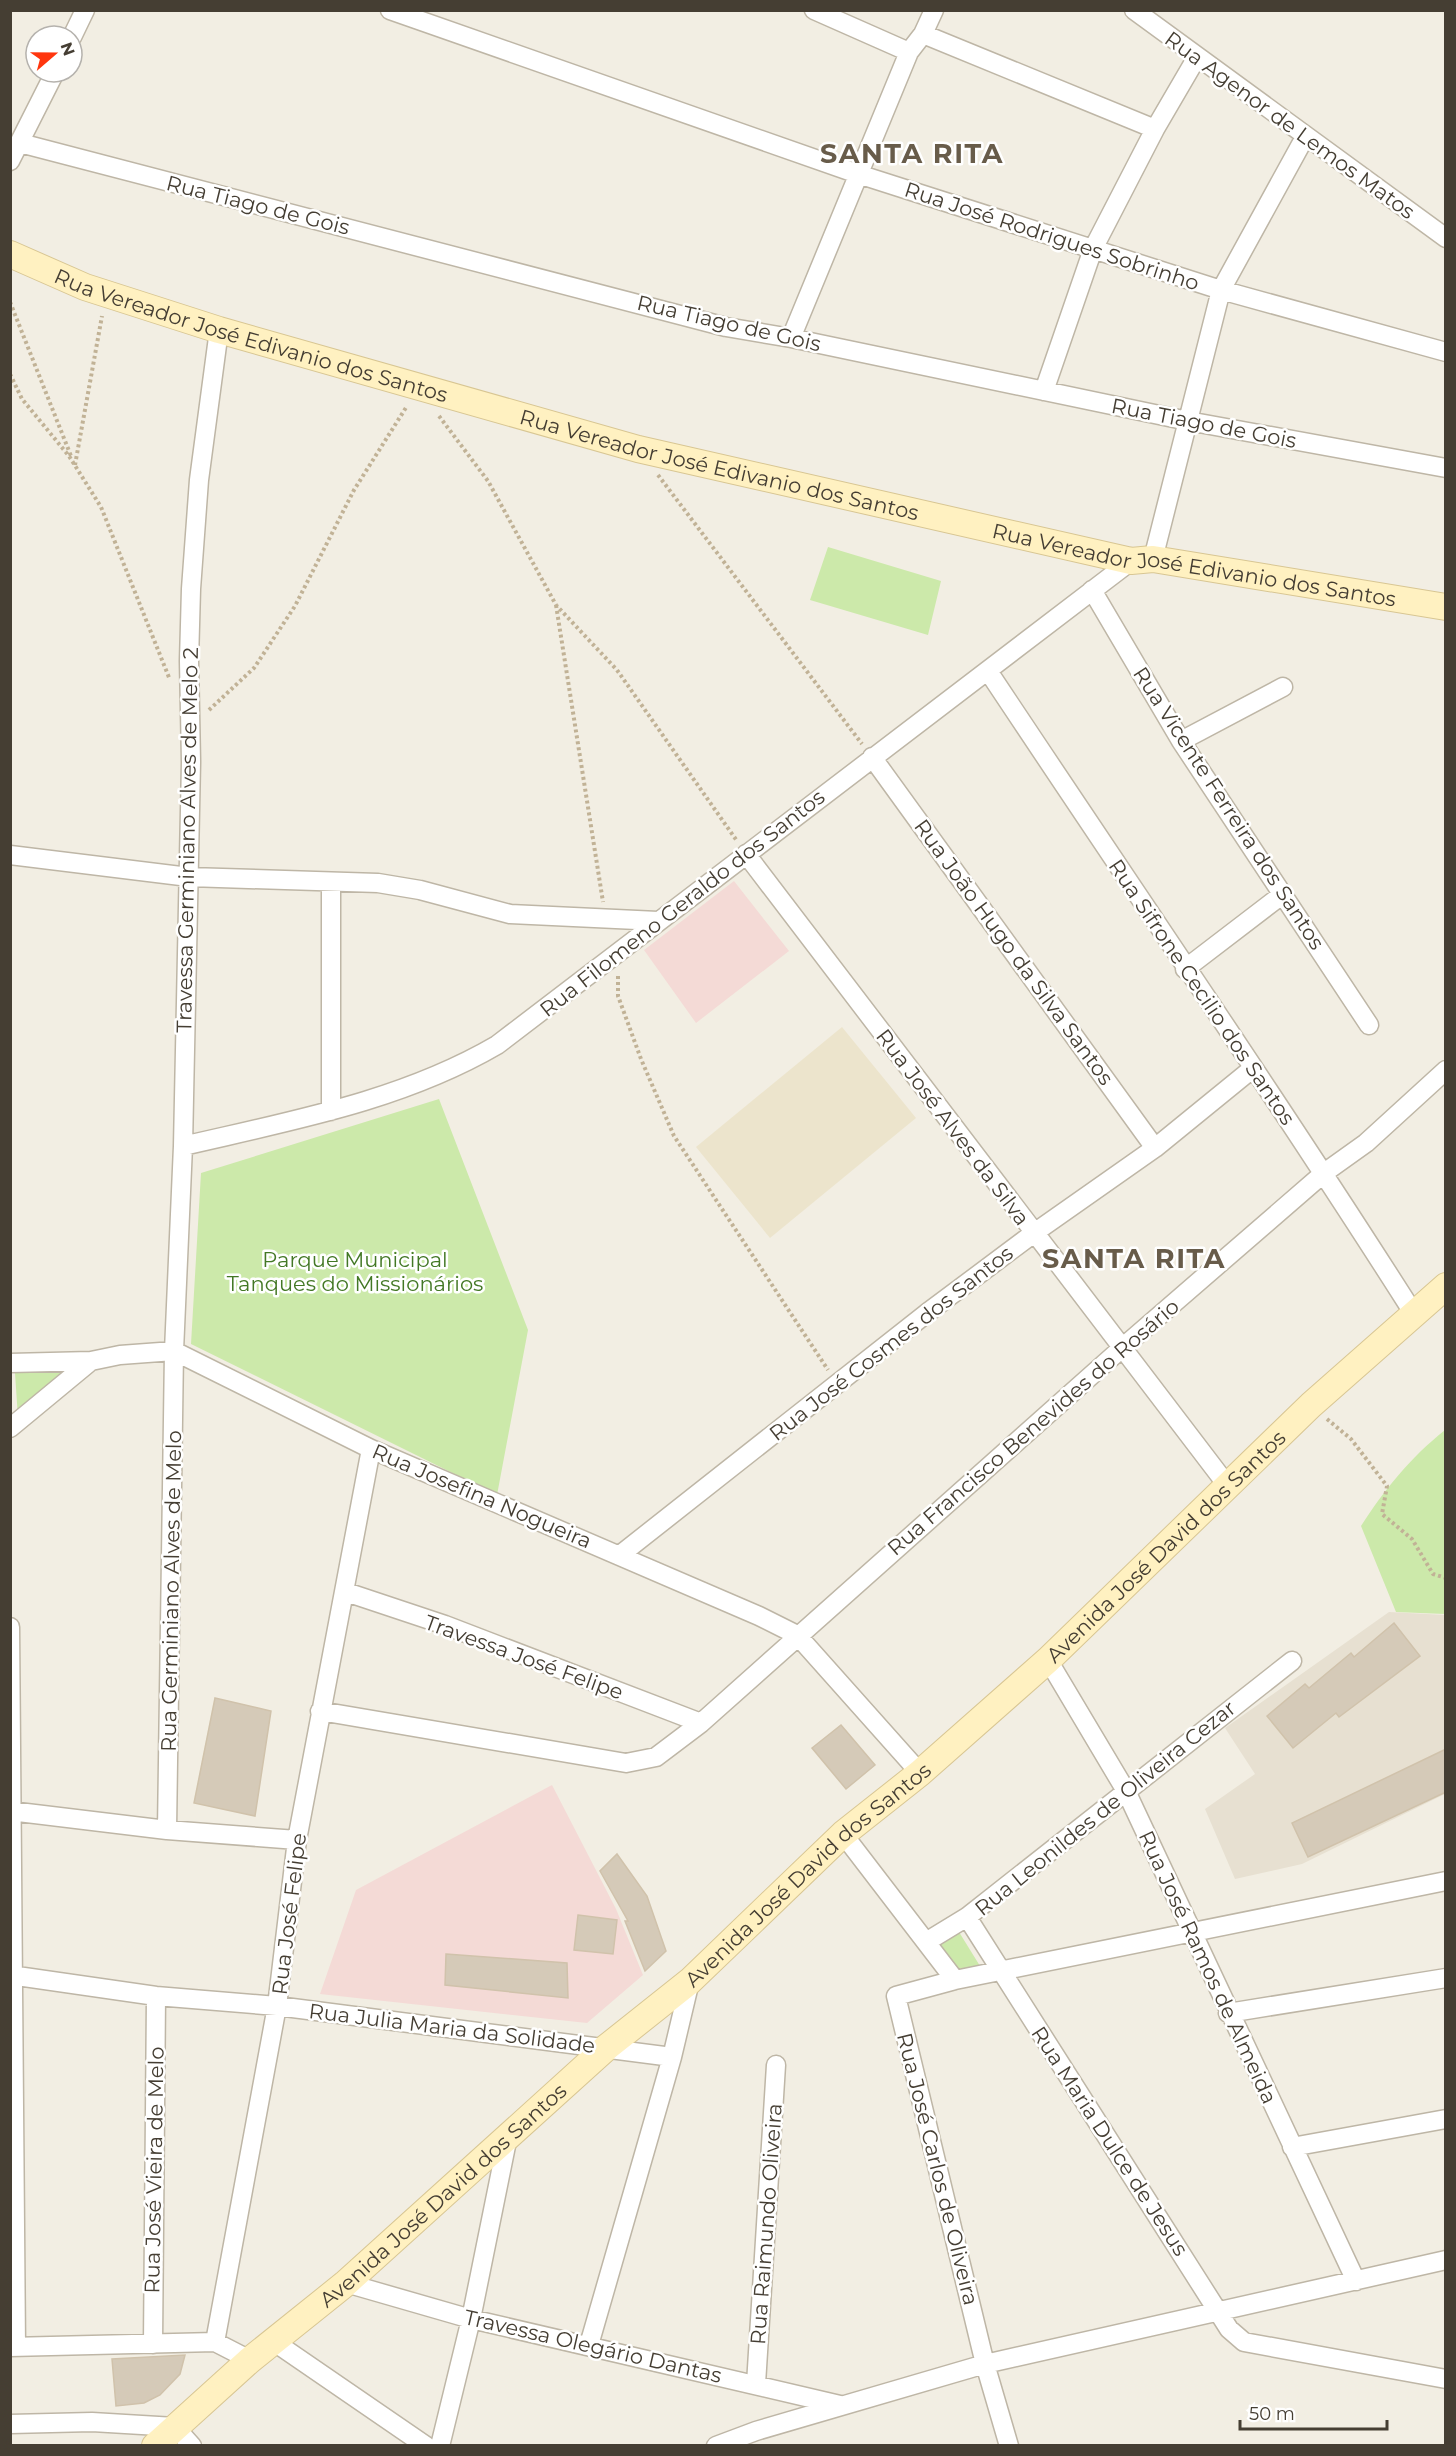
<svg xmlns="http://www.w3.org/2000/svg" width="1456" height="2456" viewBox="0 0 1456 2456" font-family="Montserrat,sans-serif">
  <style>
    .residential { fill: #e7e0d1 }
    .education { fill: #ece4cc }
    .medical { fill: #f4dad6 }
    .green { fill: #cce9aa }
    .building { fill: #d5cab8; stroke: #d0c2ab; stroke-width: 1.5 }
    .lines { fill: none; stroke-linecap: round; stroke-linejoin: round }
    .street-casing { stroke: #beb6a6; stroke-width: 21 }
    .secondary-casing { stroke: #d8c693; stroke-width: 28 }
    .path { stroke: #c1b296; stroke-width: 4; stroke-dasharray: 3 3; stroke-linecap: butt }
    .street { stroke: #fff; stroke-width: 18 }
    .secondary { stroke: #fff1c1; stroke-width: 26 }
    .labels { text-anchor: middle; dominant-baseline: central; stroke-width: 5; stroke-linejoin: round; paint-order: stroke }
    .street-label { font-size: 21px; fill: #453e33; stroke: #fff }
    .park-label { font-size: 21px; fill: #437825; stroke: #fff }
    .district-label { font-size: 27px; font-weight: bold; letter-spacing: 1.5px; fill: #685c4a; stroke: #fff }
  </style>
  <rect width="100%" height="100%" fill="#f2eee3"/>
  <path class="residential" d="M1389,1612L1445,1615V1794L1302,1864L1235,1879L1205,1809L1255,1774L1225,1728Z"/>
  <path class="education" d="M842,1027L916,1118L770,1238L696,1147Z"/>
  <path class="medical" d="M734,881L789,951L696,1023L644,950Z
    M552,1785L616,1909L643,1975L587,2023L320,1994L356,1890Z"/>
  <path class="green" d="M828,547L941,581L928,635L810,600Z
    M439,1099L528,1330L497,1495L191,1344L201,1173Z
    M66,1372L18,1418L15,1373Z
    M1445,1430V1614L1396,1612L1361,1526C1385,1489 1410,1458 1445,1430Z
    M959,1932L980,1966L977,1968L952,1969L936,1943Z"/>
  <path class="building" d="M1394,1623L1420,1656L1339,1717L1336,1713L1293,1748L1267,1716L1305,1684L1309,1688L1351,1653L1354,1657Z
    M215,1698L271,1711L255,1816L194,1803Z
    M841,1725L875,1765L846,1789L812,1748Z
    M1446,1749V1792L1308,1857L1292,1823Z
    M617,1854L647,1896L666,1951L645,1971L625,1921H628L600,1871Z
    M578,1915L617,1920L613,1954L574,1950Z
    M446,1954L567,1963L568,1998L445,1985Z
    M185,2355L180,2374L160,2395L144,2403L116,2406L112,2359Z"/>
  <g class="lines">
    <defs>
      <path id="street" d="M390,10L858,174L1221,290L1446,352
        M814,10L909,52
        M1134,10L1446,238
        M923,34L1155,129
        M72,37L85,10
        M20,143L726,327L791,338L1188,421L1446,468
        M10,161L55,72
        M791,338L909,52L923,34L934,10
        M1044,391L1093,249L1155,129L1197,57
        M1153,559L1221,290L1305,137
        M1092,590L1181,741L1369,1025
        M988,671C1130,885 1276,1097 1414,1314
        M1181,741L1283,687
        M872,757L1155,1148
        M746,854L1227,1485
        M10,855L189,877L378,883L420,890L510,914L658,921
        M1185,969L1283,894
        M331,1111V884
        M183,1146C290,1121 401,1101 497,1045L1131,561
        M10,1363L91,1361
        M10,1428L91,1361L120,1355L174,1351L371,1449L759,1616L797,1635L920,1773
        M620,1555L927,1313L1034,1233L1155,1148L1252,1069
        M346,1592L445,1625L701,1723
        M10,1627L16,2347
        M1048,1660L1126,1791L1356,2281
        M320,1711L626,1763L656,1757L701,1723L1122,1348L1324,1173L1366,1143L1446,1070
        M10,1811L167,1830L297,1840
        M167,1830L174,1351L183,1146L191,762L189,661L191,589L199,480L219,330
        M843,1834L955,1980
        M967,1917L1229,2329L1244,2342L1446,2379
        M926,1942L967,1917L1292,1661
        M10,1975L156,1996L277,2006L672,2057
        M1228,2013L1446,1978
        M1292,2147L1446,2119
        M346,2283L471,2319L840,2405
        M273,2341L426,2446
        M153,2344L156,1996
        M589,2345L672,2057L690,1981
        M10,2347L215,2342
        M250,2360L215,2342L277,2006L297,1840L371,1449
        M756,2384L776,2065
        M10,2424L92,2422L175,2427L192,2446
        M440,2446L471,2319L508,2136
        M716,2446L756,2431L985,2364L1446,2260
        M1009,2446L985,2364L896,1996L955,1980L1446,1881"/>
      <g id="secondary">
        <path id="s1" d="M10,254L85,287L219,330L638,449L1131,561L1153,559L1446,607"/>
        <path id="s2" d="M155,2446L250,2360L346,2283L607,2047L690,1981L843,1834L920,1773L1048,1660L1311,1405L1446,1286"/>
      </g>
    </defs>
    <use href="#street" class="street-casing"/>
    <use href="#secondary" class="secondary-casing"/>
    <path class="path" d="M10,302L71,456
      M10,374L22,399L69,456L101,507L170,680
      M439,416L488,481L556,605L617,670L737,841
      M75,465L102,316
      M658,475L862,744
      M556,605L603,902
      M209,710L254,668L295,606L354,490L407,406
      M618,976V996L641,1059L674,1136L828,1370
      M1327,1419L1351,1439L1387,1486L1382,1514L1412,1539L1433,1574L1446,1578"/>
    <use href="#street" class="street"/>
    <use href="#secondary" class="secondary"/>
  </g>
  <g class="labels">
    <g class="street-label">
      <text transform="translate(1290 125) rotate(36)">Rua Agenor de Lemos Matos</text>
      <text transform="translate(258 205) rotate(14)">Rua Tiago de Gois</text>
      <text transform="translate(1052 236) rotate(18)">Rua José Rodrigues Sobrinho</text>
      <text transform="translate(729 323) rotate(13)">Rua Tiago de Gois</text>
      <text stroke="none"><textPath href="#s1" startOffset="255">Rua Vereador José Edivanio dos Santos</textPath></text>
      <text transform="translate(1204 423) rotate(11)">Rua Tiago de Gois</text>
      <text stroke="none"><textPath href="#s1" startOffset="741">Rua Vereador José Edivanio dos Santos</textPath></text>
      <text stroke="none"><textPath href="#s1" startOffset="1227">Rua Vereador José Edivanio dos Santos</textPath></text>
      <text transform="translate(1229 808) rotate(57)">Rua Vicente Ferreira dos Santos</text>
      <text transform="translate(187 840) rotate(-89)">Travessa Germiniano Alves de Melo 2</text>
      <text transform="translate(682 903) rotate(-38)">Rua Filomeno Geraldo dos Santos</text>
      <text transform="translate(1014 952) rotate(54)">Rua João Hugo da Silva Santos</text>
      <text transform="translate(1202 992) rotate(56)">Rua Sifrone Cecilio dos Santos</text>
      <text transform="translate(953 1127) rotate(53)">Rua José Alves da Silva</text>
      <text transform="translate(891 1343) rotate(-38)">Rua José Cosmes dos Santos</text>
      <text transform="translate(1033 1427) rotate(-41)">Rua Francisco Benevides do Rosário</text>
      <text transform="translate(482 1496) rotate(23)">Rua Josefina Nogueira</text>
      <text stroke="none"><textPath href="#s2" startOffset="1354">Avenida José David dos Santos</textPath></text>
      <text transform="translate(171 1591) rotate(-89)">Rua Germiniano Alves de Melo</text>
      <text transform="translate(524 1657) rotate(20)">Travessa José Felipe</text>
      <text transform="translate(1105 1808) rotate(-39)">Rua Leonildes de Oliveira Cezar</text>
      <text stroke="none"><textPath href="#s2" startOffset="868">Avenida José David dos Santos</textPath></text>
      <text transform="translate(289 1914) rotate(-83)">Rua José Felipe</text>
      <text transform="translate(1208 1967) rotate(65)">Rua José Ramos de Almeida</text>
      <text transform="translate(452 2028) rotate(7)">Rua Julia Maria da Solidade</text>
      <text transform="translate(1110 2141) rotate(57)">Rua Maria Dulce de Jesus</text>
      <text transform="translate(938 2169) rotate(76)">Rua José Carlos de Oliveira</text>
      <text transform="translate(154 2170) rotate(-89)">Rua José Vieira de Melo</text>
      <text stroke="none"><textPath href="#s2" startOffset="382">Avenida José David dos Santos</textPath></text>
      <text transform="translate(766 2224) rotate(-86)">Rua Raimundo Oliveira</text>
      <text transform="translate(593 2346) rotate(13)">Travessa Olegário Dantas</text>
    </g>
    <g class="park-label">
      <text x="355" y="1259">Parque Municipal<tspan x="355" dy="24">Tanques do Missionários</tspan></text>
    </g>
    <g class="district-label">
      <text x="912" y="153">SANTA RITA</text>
      <text x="1134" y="1258">SANTA RITA</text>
    </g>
  </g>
  <rect width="1456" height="2456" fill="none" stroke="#453e33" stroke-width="24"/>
  <g transform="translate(54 54) rotate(70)"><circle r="28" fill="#ffffff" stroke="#b5b2ad" stroke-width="1.5"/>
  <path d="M0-4.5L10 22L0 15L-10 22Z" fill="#ff360e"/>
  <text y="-9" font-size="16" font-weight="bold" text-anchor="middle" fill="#453e33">N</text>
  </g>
  <path d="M1240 2420v9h147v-9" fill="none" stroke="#453e33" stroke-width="3"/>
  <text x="1249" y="2420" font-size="18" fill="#453e33" stroke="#ffffff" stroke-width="4.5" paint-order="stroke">50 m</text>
</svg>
